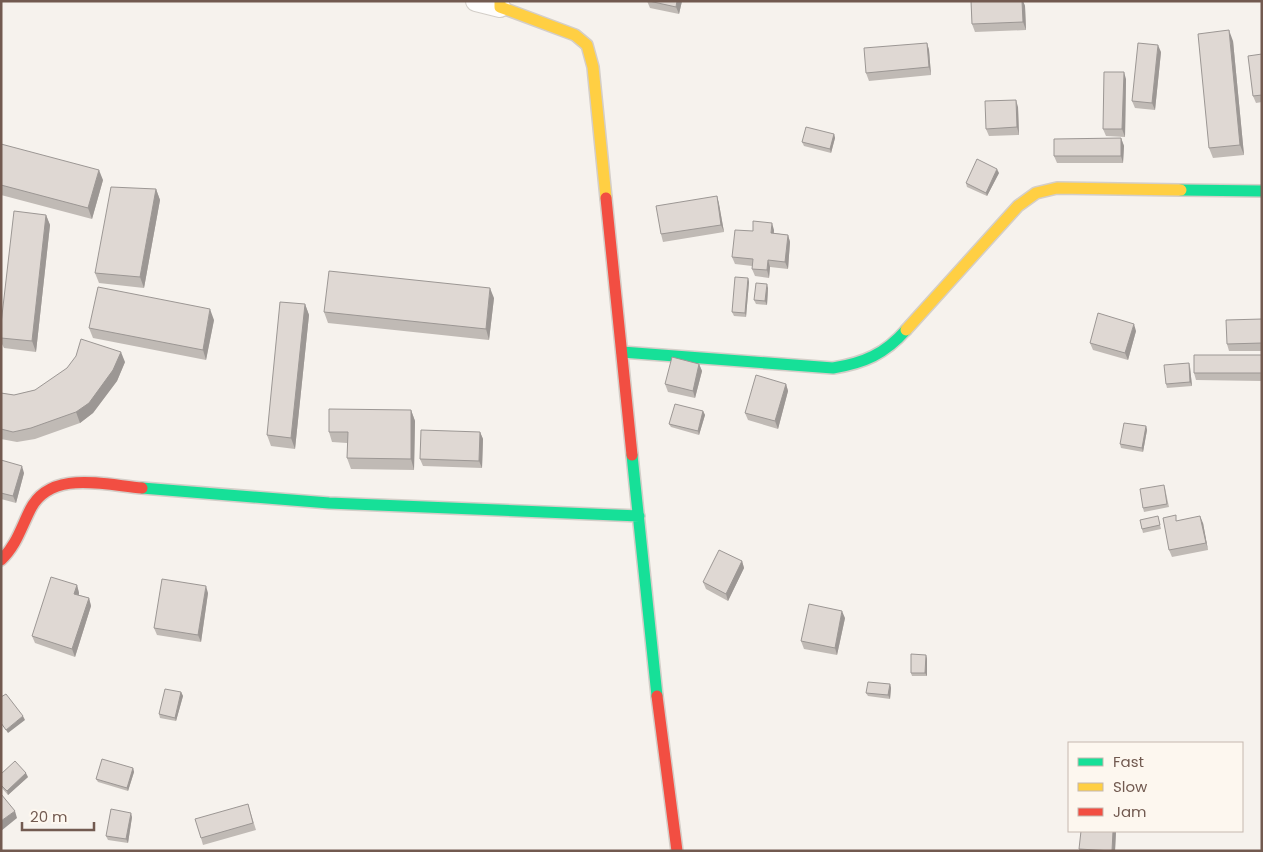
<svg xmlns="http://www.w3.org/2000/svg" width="1263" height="852" viewBox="0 0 1263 852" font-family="Poppins,sans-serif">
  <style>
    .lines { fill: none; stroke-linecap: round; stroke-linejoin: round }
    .street-casing { stroke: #d3cec8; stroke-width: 22 }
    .fast-casing { stroke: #d4cec8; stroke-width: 14 }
    .slow-casing { stroke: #d4cec8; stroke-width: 14 }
    .jam-casing { stroke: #d4cec8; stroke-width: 14 }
    .street { stroke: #fefdfc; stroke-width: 20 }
    .fast { stroke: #16e098; stroke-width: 11 }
    .slow { stroke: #ffcf43; stroke-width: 11 }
    .jam { stroke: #f24e42; stroke-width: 11 }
    .wall { fill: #c0bab5 }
    .shaded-wall { fill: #9c9794 }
    .building { fill: #dfd8d3; stroke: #9c9794 }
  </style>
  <rect width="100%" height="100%" fill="#f6f2ed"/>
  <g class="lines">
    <defs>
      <path id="street" d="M476,1L500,7"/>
      <path id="fast" d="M1181,190L1262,191
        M622,352L833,368C864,363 885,354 906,330
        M632,455L657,696
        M142,488L329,503L639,516"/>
      <path id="slow" d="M500,1V7L575,35L587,45L593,67L606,198
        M906,330L1018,206L1036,193L1057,188L1181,190"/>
      <path id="jam" d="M606,198L632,455
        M1,560C16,546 21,528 30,510C50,469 105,485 142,488
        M657,696L677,851"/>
    </defs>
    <use href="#street" class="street-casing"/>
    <use href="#fast" class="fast-casing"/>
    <use href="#slow" class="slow-casing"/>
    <use href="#jam" class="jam-casing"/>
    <use href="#street" class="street"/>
    <use href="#fast" class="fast"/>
    <use href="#slow" class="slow"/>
    <use href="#jam" class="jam"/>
  </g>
  <path class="wall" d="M647,1H682L679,14L650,8Z
    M971,1H1023L1025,6L1026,30L975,32L972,24Z
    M1233,41L1244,155L1213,158L1209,148Z
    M927,43L929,50L931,75L869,81L866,73Z
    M1161,52L1155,110L1135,108L1132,101Z
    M1262,54V102L1256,103L1253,96Z
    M1126,79L1125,137L1106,136L1103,129Z
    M1018,107L1019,135L989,136L986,129Z
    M834,134L835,138L831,153L804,146L802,142Z
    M1121,138L1124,146L1123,163H1057L1054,156Z
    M1,144L103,180L92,219L1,195Z
    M999,173L987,196L967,187L966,183Z
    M156,189L160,200L144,288L99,283L95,273Z
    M717,196L719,204L724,232L663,242L661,234Z
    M46,215L50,225L36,352L4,348L1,342V324Z
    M774,230V233L788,235L790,242L788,269L770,267L769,278L755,276L752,269V266L735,264L732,257Z
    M748,278L749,282L746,317L734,316L732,312Z
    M768,288L767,305L756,304L754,300Z
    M494,298L489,340L328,323L324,312Z
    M305,304L309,315L295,449L271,446L267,435Z
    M1262,319V351H1229L1227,344Z
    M214,320L206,360L93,338L89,328Z
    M1136,331L1128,360L1093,350L1090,343Z
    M1262,355V381L1196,380L1194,373Z
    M125,362L117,381L93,413L80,423L35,439L17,442L1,439V393L14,395L35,390Z
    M699,364L702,371L695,398L668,392L665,384Z
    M1190,367L1192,386L1167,388L1166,384Z
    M786,384L788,391L778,429L748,420L745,413Z
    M411,410L415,421L414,470L351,469L347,458V443L332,442L329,432Z
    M703,411L705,415L699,435L671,427L669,424Z
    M1146,426L1147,430L1143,452L1121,448L1120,444Z
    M480,432L483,439L482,468L423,466L420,459Z
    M1,460L24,473L16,503L1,499Z
    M1165,488L1169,507L1144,512L1143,508Z
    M1158,516L1161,529L1143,533L1142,529Z
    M1177,521L1203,523L1208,550L1172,557L1169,550Z
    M742,561L744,568L728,601L706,589L703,582Z
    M77,585L79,593V595L89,598L91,606L75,657L35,643L32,636Z
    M208,593L201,642L157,635L154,628Z
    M845,618L837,655L804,649L801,641Z
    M926,655L927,659V676H912L911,673Z
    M890,684L891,688L890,699L868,696L866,693Z
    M181,692L183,696L176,721L160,718L159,714Z
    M133,768L134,772L128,791L98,782L96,779Z
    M1,774L28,777L8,795L1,787Z
    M248,804L256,830L203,845L201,838Z
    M132,817L128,843L108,840L106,836Z
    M1116,831L1115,851H1080L1079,849Z"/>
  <path class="shaded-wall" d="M677,1H682L679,14L676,7Z
    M1022,1H1023L1025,6L1026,30L1023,22Z
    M1229,30L1233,41L1244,155L1240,145Z
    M927,43L929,50L931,75L929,67Z
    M1158,45L1161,52L1155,110L1152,103Z
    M1124,72L1126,79L1125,137L1122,129Z
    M1016,100L1018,107L1019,135L1017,127Z
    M834,134L835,138L831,153L830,149Z
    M1121,138L1124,146L1123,163L1121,156Z
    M997,169L999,173L987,196L986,193Z
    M99,170L103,180L92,219L88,208Z
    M156,189L160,200L144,288L140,277Z
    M717,196L719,204L724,232L721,225Z
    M46,215L50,225L36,352L32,341Z
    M772,223L774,230L773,240L771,233Z
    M788,235L790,242L788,269L785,262Z
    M768,260L770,267L769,278L767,270Z
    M748,278L749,282L746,317L745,313Z
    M767,284L768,288L767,305L765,301Z
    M490,288L494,298L489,340L486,329Z
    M305,304L309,315L295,449L291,438Z
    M210,309L214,320L206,360L203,350Z
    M1134,324L1136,331L1128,360L1125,353Z
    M121,352L125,362L117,381L93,413L80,423L76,412Z
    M1189,363L1190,367L1192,386L1190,382Z
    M699,364L702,371L695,398L693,391Z
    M786,384L788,391L778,429L775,421Z
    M411,410L415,421L414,470L411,459Z
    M703,411L705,415L699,435L698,431Z
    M1146,426L1147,430L1143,452L1142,448Z
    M480,432L483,439L482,468L479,461Z
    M22,466L24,473L16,503L13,496Z
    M1200,516L1203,523L1208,550L1206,543Z
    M742,561L744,568L728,601L726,594Z
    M77,585L79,593L77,601L74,594Z
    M206,586L208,593L201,642L198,635Z
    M89,598L91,606L75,657L72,649Z
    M842,611L845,618L837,655L835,648Z
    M926,655L927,659V676L925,673Z
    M890,684L891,688L890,699L888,695Z
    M181,692L183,696L176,721L175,718Z
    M23,716L25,720L8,733L6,730Z
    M133,768L134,772L128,791L127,788Z
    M26,773L28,777L8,795L7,791Z
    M15,811L17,818L1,831V821Z
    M131,813L132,817L128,843L126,839Z
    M1113,831H1116L1115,851H1112Z"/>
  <path class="building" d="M649,1H677L676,7Z
    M971,1H1022L1023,22L972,24Z
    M1229,30L1240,145L1209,148L1198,34Z
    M927,43L929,67L866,73L864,48Z
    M1138,43L1158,45L1152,103L1132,101Z
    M1262,54V95L1253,96L1248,56Z
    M1104,72H1124L1122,129H1103Z
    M1016,100L1017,127L986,129L985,101Z
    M806,127L834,134L830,149L802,142Z
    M1121,138V156H1054V139Z
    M1,144L99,170L88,208L1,185Z
    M977,159L997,169L986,193L966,183Z
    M111,187L156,189L140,277L95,273Z
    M717,196L721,225L661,234L656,206Z
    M14,211L46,215L32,341L1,338V324Z
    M753,221L772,223L771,233L788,235L785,262L768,260L767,270L752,269L753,259L732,257L735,230L753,231Z
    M329,271L490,288L486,329L324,312Z
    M735,277L748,278L745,313L732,312Z
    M756,283L767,284L765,301L754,300Z
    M98,287L210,309L203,350L89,328Z
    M280,302L305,304L291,438L267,435Z
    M1098,313L1134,324L1125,353L1090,343Z
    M1262,319V343L1227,344L1226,320Z
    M81,339L121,352L113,370L89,403L76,412L31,428L13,432L1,429V393L14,395L35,390L67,368L76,356Z
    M1194,355H1262V373H1194Z
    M672,357L699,364L693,391L665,384Z
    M1189,363L1190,382L1166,384L1164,365Z
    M756,375L786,384L775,421L745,413Z
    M675,404L703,411L698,431L669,424Z
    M329,409L411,410V459L347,458L348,432H329Z
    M1124,423L1146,426L1142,448L1120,444Z
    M421,430L480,432L479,461L420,459Z
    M1,460L22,466L13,496L1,493Z
    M1164,485L1167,504L1143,508L1140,489Z
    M1176,515V521L1200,516L1206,543L1169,550L1163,518Z
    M1158,516L1160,525L1142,529L1140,520Z
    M719,550L742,561L726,594L703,582Z
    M51,577L77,585L74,594L89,598L72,649L32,636Z
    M162,579L206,586L198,635L154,628Z
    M809,604L842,611L835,648L801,641Z
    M911,654L926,655L925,673H911Z
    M868,682L890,684L888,695L866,693Z
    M165,689L181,692L175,718L159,714Z
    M6,694L23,716L6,730L1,723V697Z
    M102,759L133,768L127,788L96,779Z
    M15,761L26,773L7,791L1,785V774Z
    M1,794L15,811L1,821Z
    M248,804L253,823L201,838L195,819Z
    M111,809L131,813L126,839L106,836Z
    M1081,831H1113L1112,851L1079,849Z"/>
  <rect width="1263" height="852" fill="none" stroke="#725a50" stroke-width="5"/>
  <rect x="1068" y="742" width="175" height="90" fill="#fdf7ef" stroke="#c5b8af"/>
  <rect x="1078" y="758" width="25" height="8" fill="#16e098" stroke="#c5b8af"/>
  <text x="1113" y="767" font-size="15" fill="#725a50">Fast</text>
  <rect x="1078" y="783" width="25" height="8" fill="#ffcf43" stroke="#c5b8af"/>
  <text x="1113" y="792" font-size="15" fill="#725a50">Slow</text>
  <rect x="1078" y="808" width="25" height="8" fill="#f24e42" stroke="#c5b8af"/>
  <text x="1113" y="817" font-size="15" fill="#725a50">Jam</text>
  <path d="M22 822v8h72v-8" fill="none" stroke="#725a50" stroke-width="2.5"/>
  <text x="30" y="822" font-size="15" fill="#725a50" stroke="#fdf7ef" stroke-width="4" paint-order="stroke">20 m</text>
</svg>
